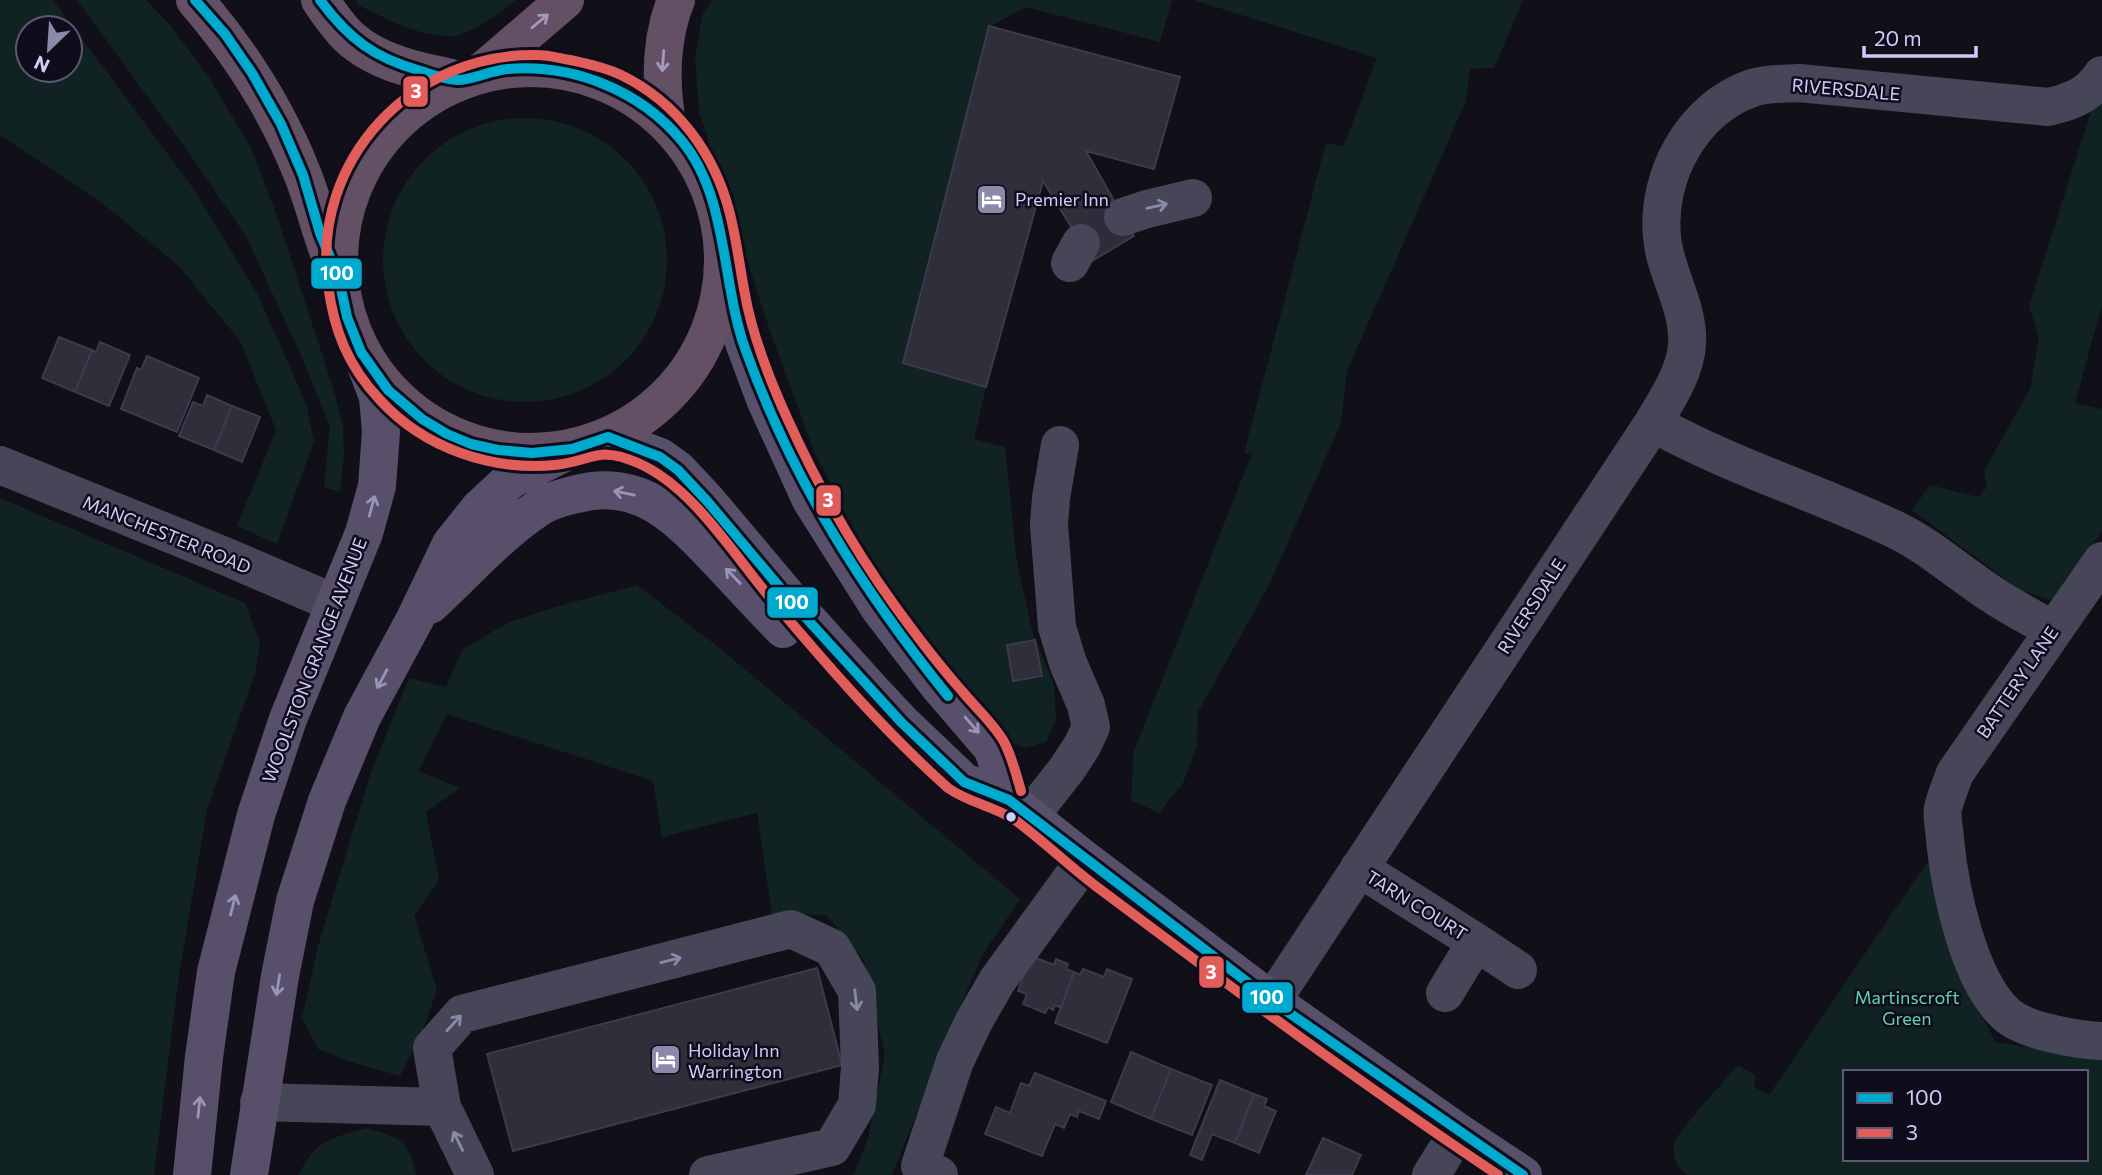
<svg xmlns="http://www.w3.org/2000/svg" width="2102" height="1175" viewBox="0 0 2102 1175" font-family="Commissioner,sans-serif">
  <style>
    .green { fill: #122; fill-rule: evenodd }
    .building { fill: #2f2e3a; stroke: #3c3a4b; stroke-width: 2 }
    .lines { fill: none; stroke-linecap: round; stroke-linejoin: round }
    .minor-tunnel { stroke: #2e2c3a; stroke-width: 38; stroke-dasharray: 38 19; stroke-linecap: butt }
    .minor { stroke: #464658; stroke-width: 38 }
    .major { stroke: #58506a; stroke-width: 38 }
    .highway { stroke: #635065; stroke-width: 38 }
    .bus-1-casing { stroke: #0f0d1b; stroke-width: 16 }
    .bus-2-casing { stroke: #0f0d1b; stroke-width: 16 }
    .bus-1 { stroke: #00a9ce; stroke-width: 10 }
    .bus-2 { stroke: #e05d5a; stroke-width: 10 }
    .oneway { stroke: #a49abe }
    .oneway2 { stroke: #8a89a9 }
    .oneway3 { stroke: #9994b9 }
    .bus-dot { fill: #cfccfa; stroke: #0f0d1b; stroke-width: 2.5 }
    .labels { text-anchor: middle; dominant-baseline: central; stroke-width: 5; stroke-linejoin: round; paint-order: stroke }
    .street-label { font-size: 18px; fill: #cfccfa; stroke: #0f0d1b }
    .poi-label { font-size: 18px; fill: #cfccfa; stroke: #0f0d1b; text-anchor: start }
    .park-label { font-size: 18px; fill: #60d2b0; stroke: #0f0d1b }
    .line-badge { stroke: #0f0d1b; stroke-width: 2.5 }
    .badge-label { font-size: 19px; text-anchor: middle; font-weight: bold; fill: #fff }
  </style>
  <rect width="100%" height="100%" fill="#111018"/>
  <path class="green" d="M0,0H53L193,188L258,295L306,404L314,441L277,544L237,526L276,430L240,341L179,266L98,200L0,135ZM28,28H70V70H28Z
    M77,0H146L169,24L210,79L251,148L277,216L333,388L343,426L344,457L340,492L324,487L330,426L303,360L246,236L191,156Z
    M355,0H516C502,12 468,36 450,36C417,36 387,19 358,5Z
    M712,0H1172L1160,42L1026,7L989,27L903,363L986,387L974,439L1005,447L1016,556L1032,631L1054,685L1056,719L1046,742L1025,748L1011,743L922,641L861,544L814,451L772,337L699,112L695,56L703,13Z
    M1194,0H1523L1494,68L1470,69L1466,101L1347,371L1341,423L1269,585L1198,712L1197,746L1183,783L1159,813L1131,800L1134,751L1252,453H1244L1326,143L1344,146L1377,58Z
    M2102,77V305L2075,403L2102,409V531L2055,601L2020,590L1912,510L1930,485L1978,497L1987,487L1984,471L2030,389L2039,337L2029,306Z
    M383 260a142 142 0 1 1 284 0a142 142 0 1 1-284 0Z
    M0,498L245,603L260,643L255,673L207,810L179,975L154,1175H0Z
    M637,585L717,646L1020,899L983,954L958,1011L892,1175H854L868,1138L885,1055L864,961L826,915L772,914L757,813L662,837L653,781L447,714L418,771L460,788L426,812L439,880L414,916L437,989L425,1025L400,1076L351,1062L318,1049L302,1018L318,946L371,772L409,678L446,687L462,650L507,623L555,607Z
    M1932,855L1945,934L1995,1042L2102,1057V1175H1688C1676,1169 1671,1154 1675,1142C1678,1131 1727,1078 1738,1065L1756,1076L1754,1087L1769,1095ZM1845,1072H2086V1159H1845Z
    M366,1128C398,1137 410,1140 416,1175H299C314,1140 332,1138 366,1128Z"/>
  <path class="building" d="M989,26L1180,77L1154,169L1086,151L1134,236L1092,261L1043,181L986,387L903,363Z
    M59,337L92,350L75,392L42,378Z
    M100,342L130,355L109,406L75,392L92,350L96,352Z
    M147,356L199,378L177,432L121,409L137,368L141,370Z
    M207,395L232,406L214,450L179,436L193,402L203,406Z
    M232,406L260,417L242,462L214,450Z
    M1035,640L1042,676L1013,681L1007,645Z
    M1031,956L1054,965L1056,959L1068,964L1066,969L1074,972L1061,1008L1055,1005L1053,1010L1048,1007L1045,1013L1023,1004L1027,994L1018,991Z
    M817,968L842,1065L513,1151L487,1054Z
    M1083,969L1104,977L1107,969L1132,979L1107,1043L1055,1023L1074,972L1080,975Z
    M1131,1052L1171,1069L1151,1119L1111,1102Z
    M1171,1069L1212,1085L1192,1135L1151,1119Z
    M1035,1073L1106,1101L1099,1119L1079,1111L1077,1117L1070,1114L1064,1128L1055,1124L1042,1156L985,1134L996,1107L1010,1113L1021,1083L1029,1086Z
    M1220,1080L1254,1094L1235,1143L1212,1134L1202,1160L1190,1155Z
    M1254,1094L1267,1099L1264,1106L1276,1111L1259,1153L1235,1143Z
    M1323,1138L1361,1155L1352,1175H1306Z"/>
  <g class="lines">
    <path class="minor-tunnel" d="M1081,243L1123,217"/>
    <path class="minor" d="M1123,217L1147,209L1193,198
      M1070,263L1081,243
      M1653,423C1730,466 1816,492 1896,530C1931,547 1960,574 1993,595C2012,608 2033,618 2053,630
      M0,465L227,557L334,603
      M2102,561L1955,773C1951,784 1946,796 1943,808C1941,818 1945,830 1945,840C1950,889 1968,979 2006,1014C2024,1031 2077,1040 2102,1041
      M1030,816L1067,769L1082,746L1091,727L1086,705L1068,663L1057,627L1049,525L1051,498L1060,445
      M1359,868L1476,942
      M1445,993L1476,942L1518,970
      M1272,1001L1653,423C1667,399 1685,373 1687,345C1690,308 1665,273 1662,237C1656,176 1692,109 1752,88C1767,83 1784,84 1799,83L2048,107C2071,102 2089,95 2102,75
      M259,1102L442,1107
      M475,1175L442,1107L432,1048L462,1014L791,929L832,948L857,991L860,1067L857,1105L832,1147L708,1175
      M939,1175L920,1166L955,1061L974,1021L997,981L1085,860
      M1431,1175L1458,1132"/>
    <path class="major" d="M723,252L736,321L765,399L811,500L880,609L939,686L993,749L1009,800
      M608,437L660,457L678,470L707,501L797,608L872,691L901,722L964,782L1009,800L1085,860L1272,1001L1458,1132L1523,1175
      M430,605C465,573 498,535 537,509C548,501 563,497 577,494C642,477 680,520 721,563C741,585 762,607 783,629
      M192,1175L204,1057L216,972L256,815L288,719L364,533L377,486L381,432L378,397L361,352
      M249,1175L280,976L295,901L327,801L362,717L415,619L451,544L479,509L510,480L572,449"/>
    <path class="highway" d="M195,0C240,52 276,108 302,173C314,203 321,234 333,264
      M320,0C329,13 338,27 350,38C380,65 423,72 461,80
      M339 260a192 192 0 1 1 384 0a192 192 0 1 1-384 0Z
      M479,74L565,0
      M667,124C660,82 660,40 676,0"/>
    <defs>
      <path id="bus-1" d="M195,0L225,34L252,73L281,124L303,175L320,233L339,279L347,317L361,352L388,390L422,419L447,434L471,444L498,450L532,453L572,449L608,437L660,457L678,470L707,501L797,608L901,722L964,782L1009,800L1272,1001L1523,1175
        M320,0C349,39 374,58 421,71C432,75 445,79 457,80C469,81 492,70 508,69C573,64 640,90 682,141C729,198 721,284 746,351C792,479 863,591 948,696"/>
      <path id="bus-2" d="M1021,791C1016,774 1012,756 1003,740C992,722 975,707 962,691C938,664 916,635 895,606C853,548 818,486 788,420C772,385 757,348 748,309C741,278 738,246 730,214C715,154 677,102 621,75C604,67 588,64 570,60C559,58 548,55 538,55C413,52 311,160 328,285C334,331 348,366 380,400C424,448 491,471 555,465C593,461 598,445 638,463C693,487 733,554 772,600C827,665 884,731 948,788C969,803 994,806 1015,820C1045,842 1071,868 1101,890C1232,988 1363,1085 1498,1175"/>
    </defs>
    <use href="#bus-1" class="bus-1-casing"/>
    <use href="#bus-2" class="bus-2-casing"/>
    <use href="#bus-1" class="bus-1"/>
    <use href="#bus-2" class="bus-2"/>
  </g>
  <defs><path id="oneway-shaft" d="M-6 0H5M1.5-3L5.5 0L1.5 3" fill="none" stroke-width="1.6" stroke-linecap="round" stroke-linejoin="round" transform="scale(1.75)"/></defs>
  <g class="oneway">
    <use href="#oneway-shaft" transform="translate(540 21) rotate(-40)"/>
    <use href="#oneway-shaft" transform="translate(663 61) rotate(94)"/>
  </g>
  <g class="oneway2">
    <use href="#oneway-shaft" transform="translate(1157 206) rotate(-13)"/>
    <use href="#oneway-shaft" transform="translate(671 960) rotate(-14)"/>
    <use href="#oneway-shaft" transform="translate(856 1000) rotate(83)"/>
    <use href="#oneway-shaft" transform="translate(454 1023) rotate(-48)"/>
    <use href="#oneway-shaft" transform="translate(458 1141) rotate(-116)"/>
  </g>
  <g class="oneway3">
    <use href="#oneway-shaft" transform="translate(624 493) rotate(-168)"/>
    <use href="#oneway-shaft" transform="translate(372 506) rotate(-75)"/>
    <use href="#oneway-shaft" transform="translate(733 576) rotate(-134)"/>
    <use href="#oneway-shaft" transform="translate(382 679) rotate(118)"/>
    <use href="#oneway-shaft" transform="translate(972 725) rotate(49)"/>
    <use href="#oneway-shaft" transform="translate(233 905) rotate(-76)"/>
    <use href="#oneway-shaft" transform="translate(278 985) rotate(99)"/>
    <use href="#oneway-shaft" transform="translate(199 1107) rotate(-84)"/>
  </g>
  <defs>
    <symbol id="hotel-square" viewBox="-11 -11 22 22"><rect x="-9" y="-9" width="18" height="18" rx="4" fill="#8c8aab" stroke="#0f0d1b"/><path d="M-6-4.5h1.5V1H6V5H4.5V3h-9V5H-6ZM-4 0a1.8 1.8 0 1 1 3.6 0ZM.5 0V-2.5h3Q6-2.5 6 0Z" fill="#fff"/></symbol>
  </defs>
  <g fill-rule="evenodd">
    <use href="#hotel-square" x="974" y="182" width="35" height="35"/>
    <use href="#hotel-square" x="648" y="1042" width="35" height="35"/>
  </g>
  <circle class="bus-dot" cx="1011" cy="817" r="6"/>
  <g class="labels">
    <g class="street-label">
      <text transform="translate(1846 89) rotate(5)">RIVERSDALE</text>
      <text transform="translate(167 534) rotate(22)">MANCHESTER ROAD</text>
      <text transform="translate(1531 606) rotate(-57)">RIVERSDALE</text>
      <text transform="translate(314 660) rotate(-69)">WOOLSTON GRANGE AVENUE</text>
      <text transform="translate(2017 682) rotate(-56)">BATTERY LANE</text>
      <text transform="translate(1417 905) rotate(32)">TARN COURT</text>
    </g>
    <g class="poi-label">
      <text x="1015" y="199">Premier Inn</text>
      <text x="688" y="1050">Holiday Inn<tspan x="688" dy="21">Warrington</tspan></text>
    </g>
    <g class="park-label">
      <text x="1907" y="997">Martinscroft<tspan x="1907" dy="21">Green</tspan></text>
    </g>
  </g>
  <g class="line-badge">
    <rect x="402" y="75" width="27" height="33" rx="7" fill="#e05d5a"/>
    <rect x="310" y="257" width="53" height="33" rx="7" fill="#00a9ce"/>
    <rect x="815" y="484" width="27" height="33" rx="7" fill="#e05d5a"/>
    <rect x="766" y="586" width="53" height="33" rx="7" fill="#00a9ce"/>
    <rect x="1198" y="955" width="27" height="34" rx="7" fill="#e05d5a"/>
    <rect x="1241" y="981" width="53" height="33" rx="7" fill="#00a9ce"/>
  </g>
  <g class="badge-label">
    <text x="416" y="98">3</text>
    <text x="337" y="280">100</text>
    <text x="828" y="507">3</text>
    <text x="792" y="609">100</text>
    <text x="1211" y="979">3</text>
    <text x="1267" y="1004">100</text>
  </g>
  <rect x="1843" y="1070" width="245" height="91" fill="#0f0d1b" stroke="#5c5974" stroke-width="2"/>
  <rect x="1857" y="1093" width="35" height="10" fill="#00a9ce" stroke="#5c5974" stroke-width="2"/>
  <text x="1906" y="1105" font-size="21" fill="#cfccfa">100</text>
  <rect x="1857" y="1128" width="35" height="10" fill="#e05d5a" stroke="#5c5974" stroke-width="2"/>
  <text x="1906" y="1140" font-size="21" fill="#cfccfa">3</text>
  <g transform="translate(49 49) rotate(205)"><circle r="33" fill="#0f0d1b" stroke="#5c5974" stroke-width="2"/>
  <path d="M0-5L12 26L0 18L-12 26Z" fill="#8c8aab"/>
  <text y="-10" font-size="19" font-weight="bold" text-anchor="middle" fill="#cfccfa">N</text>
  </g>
  <path d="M1864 46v10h112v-10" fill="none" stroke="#cfccfa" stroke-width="3.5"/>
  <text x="1874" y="46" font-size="21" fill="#cfccfa" stroke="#0f0d1b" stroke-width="5" paint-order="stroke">20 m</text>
</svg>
